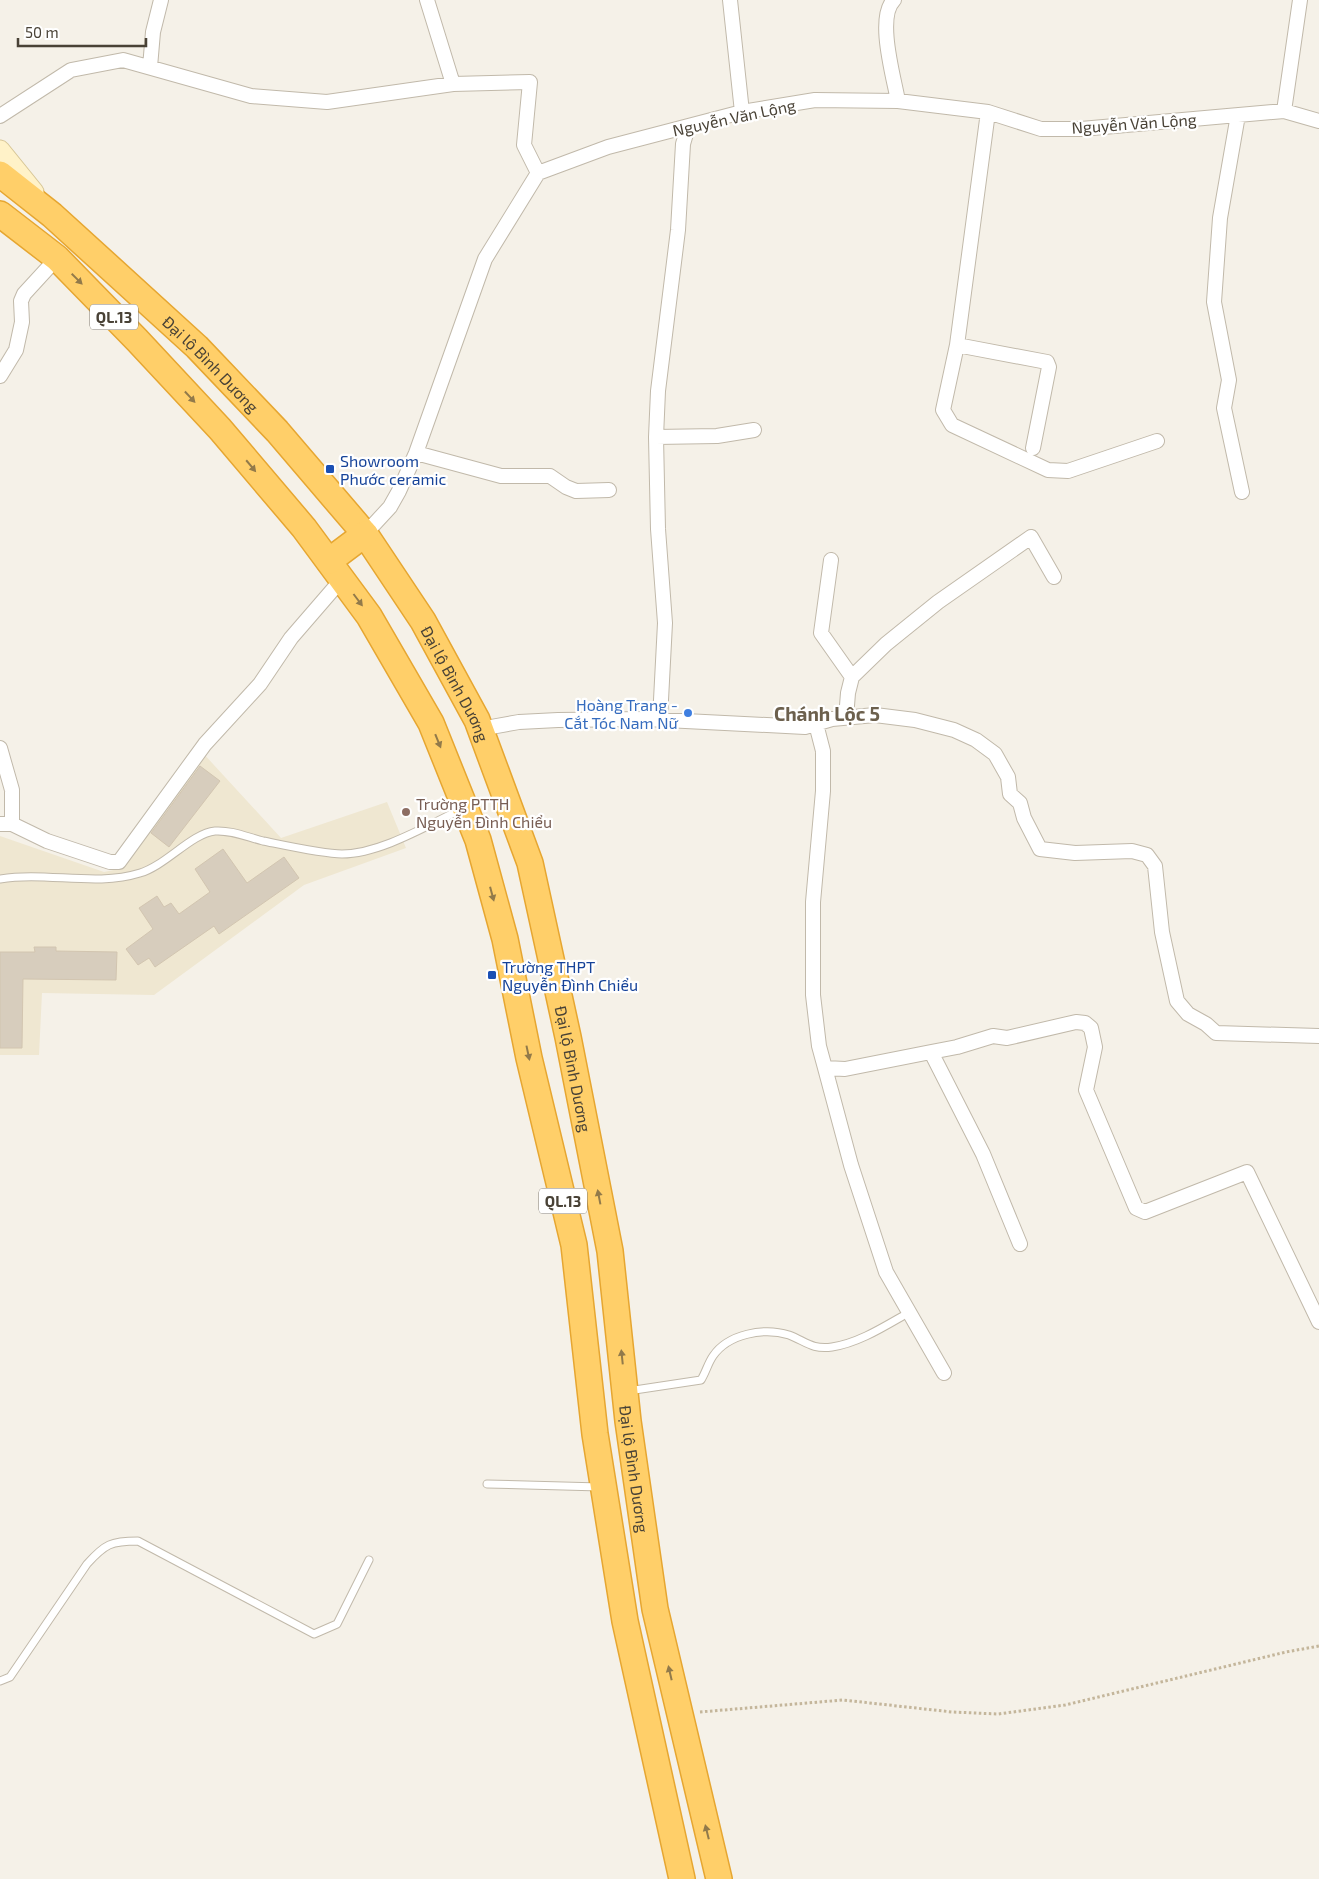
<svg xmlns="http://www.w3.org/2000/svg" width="1319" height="1879" viewBox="0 0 1319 1879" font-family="'Exo 2',sans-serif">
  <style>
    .education { fill: #efe7d1 }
    .building { fill: #d7cdbd; stroke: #d2c5b0 }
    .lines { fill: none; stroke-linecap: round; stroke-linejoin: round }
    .lane-casing { stroke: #c1b9aa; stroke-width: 9 }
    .street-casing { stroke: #c1b9aa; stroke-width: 16 }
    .secondary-casing { stroke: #d7c696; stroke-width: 21 }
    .highway-casing { stroke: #e6a631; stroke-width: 28 }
    .path { stroke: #c4b69b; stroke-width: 3; stroke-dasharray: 2.5 2.5; stroke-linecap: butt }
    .lane { stroke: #fff; stroke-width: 7 }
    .street { stroke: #fff; stroke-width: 14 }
    .secondary { stroke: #fff2c8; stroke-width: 19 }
    .highway { stroke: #ffcf69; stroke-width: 25 }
    .oneway { fill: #927a4a }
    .transit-dot { fill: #1a4fb4; stroke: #fff; stroke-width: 2 }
    .shop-dot { fill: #3f7fe0; stroke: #fff; stroke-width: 2 }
    .education-dot { fill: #8d6e63; stroke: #fff; stroke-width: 2 }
    .labels { text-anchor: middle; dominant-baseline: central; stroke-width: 4.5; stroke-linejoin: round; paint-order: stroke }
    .shield { fill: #fff; stroke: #807b72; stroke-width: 1 }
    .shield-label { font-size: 15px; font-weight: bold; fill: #494236 }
    .street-label { font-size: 16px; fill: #494236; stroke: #fff }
    .transit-label { font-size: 16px; fill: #164399; stroke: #fff; text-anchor: start }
    .shop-label { font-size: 16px; fill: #366cbe; stroke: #fff; text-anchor: end }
    .education-label { font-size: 16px; fill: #785e54; stroke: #fff; text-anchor: start }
    .quarter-label { font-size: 19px; font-weight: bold; fill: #6c604d; stroke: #fff }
  </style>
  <rect width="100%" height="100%" fill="#f5f1e8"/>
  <path class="education" d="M202,752L281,838L387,802L406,848L304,885L154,995L42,993L39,1055H0V836L104,872L119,869Z"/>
  <path class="building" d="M200,766L220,781L169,847L151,833Z
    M223,849L247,883L284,857L299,878L219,934L214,926L155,967L149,958L138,965L126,949L153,929L139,908L157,896L164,907L171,903L179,914L210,892L195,869Z
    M34,947H56V951L117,952L116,980L23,979L22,1048H0V952H35Z"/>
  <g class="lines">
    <defs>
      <path id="lane" d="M0,879C46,871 95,887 140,873C165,866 192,833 215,831C232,830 247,837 263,841C283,845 323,854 342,854C380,854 428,825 462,809
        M628,1391L701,1380C706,1372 708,1363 713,1356C728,1334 764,1327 789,1335C805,1341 812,1350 832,1347C859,1343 885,1326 908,1313
        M487,1484L600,1487
        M0,1681L10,1677L87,1564C105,1544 111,1541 138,1541L314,1634L337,1624L369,1560"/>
      <path id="street" d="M427,0L453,84
        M730,0L742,112
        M894,0C876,17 894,78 898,101
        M150,67L153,32L161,0
        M1284,111L1300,0
        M988,112L957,345L943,410L952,425L1048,470L1068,471L1157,441
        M1238,115L1220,218L1214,302L1229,380L1224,408L1242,492
        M0,116L71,70L123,60L251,96L327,102L453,84L530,82L524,145L538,173
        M957,345L1047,362L1049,367L1033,448
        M0,376L16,350L22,322L21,301L24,294L57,258
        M656,437L717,436L754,430
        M416,453L501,476H550L566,487L576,491L609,490
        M365,534L390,507L399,491L416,453L485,259L538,173L608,147L742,112L815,100L898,101L988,112L1041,129H1081L1284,111L1319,121
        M831,560L821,633L852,677
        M846,718L848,693L852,677L886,644L938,602L1031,537L1054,577
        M660,719L665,623L658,529L656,437L658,391L678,230L683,144L688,127
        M816,724L823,751V791L813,902V995L819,1046L825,1068L845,1069L931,1052L983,1154L1020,1244
        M480,729L519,722L558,720L646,719L805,727L832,719L875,715L915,720L954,730L976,740L995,754L1008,777L1010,794L1020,803L1024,818L1040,849L1075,853L1132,851L1147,855L1155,866L1162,932L1177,1001L1188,1014L1206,1024L1216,1033L1319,1036
        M0,748L12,790V824H0
        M12,824L47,841L110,862H119L205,744L260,684L291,638L342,579
        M931,1052L957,1047L993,1036L1007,1038L1076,1022L1085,1023L1091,1028L1095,1047L1086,1090L1136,1208L1145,1212L1247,1172L1319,1322
        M825,1068L851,1165L886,1272L944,1373"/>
      <path id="secondary" d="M0,150L34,192"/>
      <g id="highway">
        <path id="s1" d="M0,174L52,215L197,347L277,431L365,534L423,621L477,720L530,863L568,1037L610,1251L628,1421L655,1609L719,1879"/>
        <path d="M0,214L57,258L137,340L220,429L304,528L369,616L431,723L478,840L505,939L529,1058L574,1245L595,1434L625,1621L682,1879"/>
        <path d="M329,561L365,534"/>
      </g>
    </defs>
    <use href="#lane" class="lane-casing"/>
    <use href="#street" class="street-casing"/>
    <use href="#secondary" class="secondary-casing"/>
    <use href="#highway" class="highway-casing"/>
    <path class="path" d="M700,1712L843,1700L952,1712L998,1714L1065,1705L1286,1652L1319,1646"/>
    <use href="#lane" class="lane"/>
    <use href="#street" class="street"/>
    <use href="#secondary" class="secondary"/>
    <use href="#highway" class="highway"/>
  </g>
  <defs><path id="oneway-solid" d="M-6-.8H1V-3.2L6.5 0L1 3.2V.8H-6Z" transform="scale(1.25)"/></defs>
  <g class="oneway">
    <use href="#oneway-solid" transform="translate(77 279) rotate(45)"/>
    <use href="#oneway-solid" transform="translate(190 397) rotate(47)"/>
    <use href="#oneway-solid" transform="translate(251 466) rotate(50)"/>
    <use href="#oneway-solid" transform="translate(358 600) rotate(53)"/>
    <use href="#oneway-solid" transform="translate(438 741) rotate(68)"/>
    <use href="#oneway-solid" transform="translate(492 894) rotate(75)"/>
    <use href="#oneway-solid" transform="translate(528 1053) rotate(78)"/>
    <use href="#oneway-solid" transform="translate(599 1197) rotate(-101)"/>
    <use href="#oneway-solid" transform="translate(622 1357) rotate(-96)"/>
    <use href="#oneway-solid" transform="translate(670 1673) rotate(-103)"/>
    <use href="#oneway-solid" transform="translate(707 1832) rotate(-104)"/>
  </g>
  <g class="transit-dot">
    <rect x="325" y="464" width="10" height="10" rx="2.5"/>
    <rect x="487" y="970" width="10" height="10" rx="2.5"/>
  </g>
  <circle class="shop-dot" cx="688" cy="713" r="5"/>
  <circle class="education-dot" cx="406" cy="812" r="5"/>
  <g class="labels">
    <g class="shield">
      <rect x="90" y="304.5" width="48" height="25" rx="4"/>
      <rect x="539" y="1188.5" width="48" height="25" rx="4"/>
    </g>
    <g class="shield-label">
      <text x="114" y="317">QL.13</text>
      <text x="563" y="1201">QL.13</text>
    </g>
    <g class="street-label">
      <text transform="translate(734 117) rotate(-12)">Nguyễn Văn Lộng</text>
      <text transform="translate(1134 123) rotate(-4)">Nguyễn Văn Lộng</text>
      <text stroke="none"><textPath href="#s1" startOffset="284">Đại lộ Bình Dương</textPath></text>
      <text stroke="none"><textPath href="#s1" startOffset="689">Đại lộ Bình Dương</textPath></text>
      <text stroke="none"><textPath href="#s1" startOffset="1094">Đại lộ Bình Dương</textPath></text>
      <text stroke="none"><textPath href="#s1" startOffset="1499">Đại lộ Bình Dương</textPath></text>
    </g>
    <g class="transit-label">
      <text x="340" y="460">Showroom<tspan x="340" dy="18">Phước ceramic</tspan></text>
      <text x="502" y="966">Trường THPT<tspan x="502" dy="18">Nguyễn Đình Chiểu</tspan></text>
    </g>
    <g class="shop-label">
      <text x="678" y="704">Hoàng Trang -<tspan x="678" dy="18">Cắt Tóc Nam Nữ</tspan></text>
    </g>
    <g class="education-label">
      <text x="416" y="803">Trường PTTH<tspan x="416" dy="18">Nguyễn Đình Chiểu</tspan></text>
    </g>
    <g class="quarter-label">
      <text x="827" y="713">Chánh Lộc 5</text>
    </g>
  </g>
  <path d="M18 38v8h128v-8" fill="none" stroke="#494236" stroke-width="2.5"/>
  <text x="25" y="38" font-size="15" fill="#494236" stroke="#ffffff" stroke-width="4" paint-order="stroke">50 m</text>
</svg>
